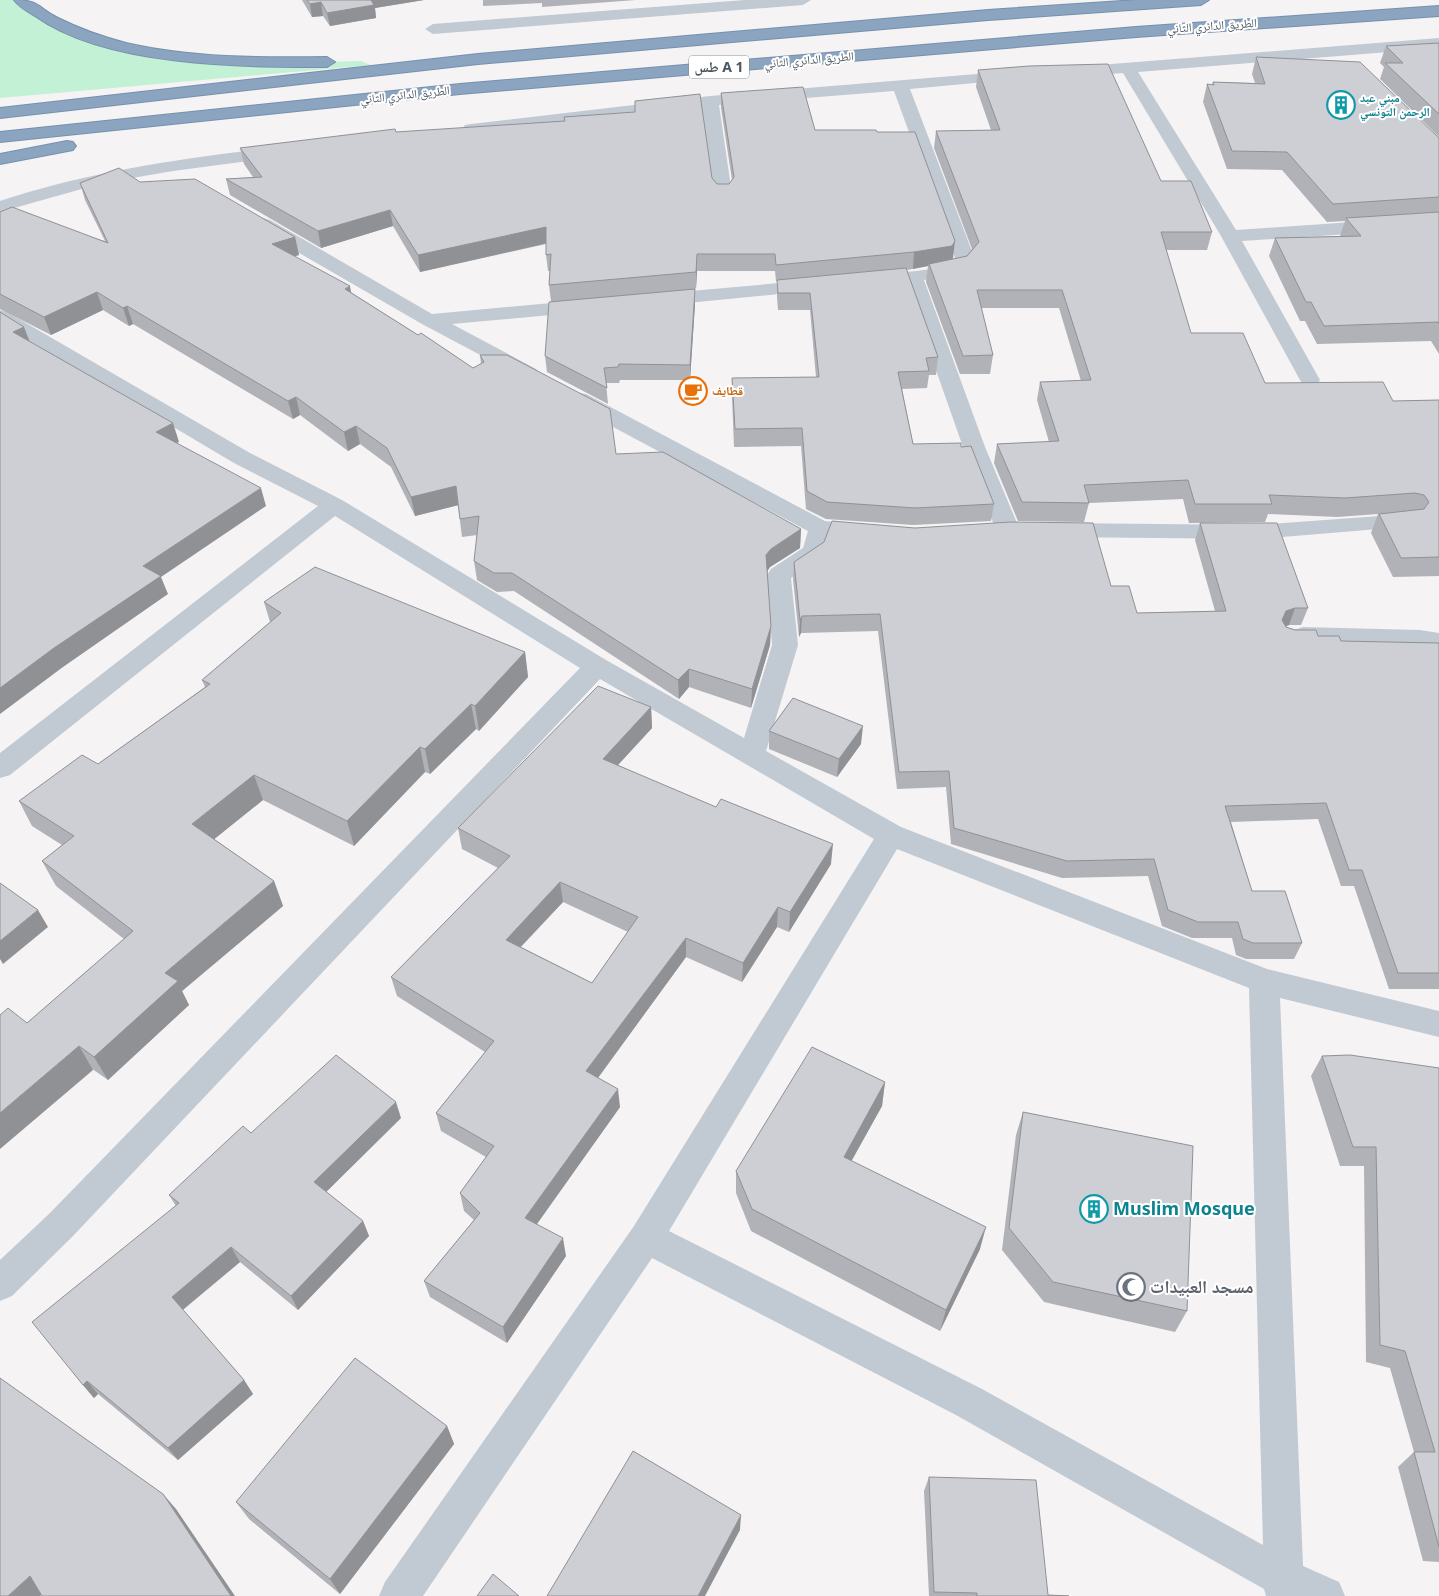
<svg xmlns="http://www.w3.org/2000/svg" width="1439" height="1596" font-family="'Noto Sans','Noto Naskh Arabic',sans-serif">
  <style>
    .green { fill: #c3f1d5 }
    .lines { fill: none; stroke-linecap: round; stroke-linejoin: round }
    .highway-casing { stroke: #7690ad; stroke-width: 2 }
    .street { fill: #c1cad2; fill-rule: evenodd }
    .highway { fill: #8ba5c1; fill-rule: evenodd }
    .wall { fill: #b0b2b7; fill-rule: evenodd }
    .shaded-wall { fill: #909195 }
    .building { fill: #cdcfd5; stroke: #909195; fill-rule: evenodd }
    .labels { text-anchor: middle; stroke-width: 4; stroke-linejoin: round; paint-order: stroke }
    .far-street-label { font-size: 12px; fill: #4a5661; stroke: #fff }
    .far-culture-label { font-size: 12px; font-weight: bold; fill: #0d838f; stroke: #fff; text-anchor: start }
    .far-food-label { font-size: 12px; font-weight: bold; fill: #c56008; stroke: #fff; text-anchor: start }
    .shield { fill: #fff; stroke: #808990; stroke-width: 1 }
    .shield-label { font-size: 14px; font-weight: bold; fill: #4a5661 }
    .near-culture-label { font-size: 18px; font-weight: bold; fill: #0d838f; stroke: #fff; text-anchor: start }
    .near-worship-label { font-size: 18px; font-weight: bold; fill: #5b616d; stroke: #fff; text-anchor: start }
  </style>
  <rect width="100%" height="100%" fill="#f5f3f3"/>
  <polygon class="green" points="0,0 24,0 37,13 136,49 277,63 361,61 371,65 0,98"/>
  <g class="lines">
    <defs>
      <g id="highway">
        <path d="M 14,0 C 40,0 38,8 58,18 C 80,29 103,37 126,43 C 191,58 260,58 327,57 L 335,62 L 327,67 C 242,67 106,67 35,16 C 28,12 19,7 14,0 Z"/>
        <polygon points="1137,0 1209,0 1201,5 988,20 478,64 0,118 0,108 478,54 988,10"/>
        <polygon points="1439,6 1439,16 1136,37 460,94 0,142 0,132 460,84 1136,27"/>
        <polygon points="67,141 73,142 76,146 73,150 0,164 0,154"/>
      </g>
    </defs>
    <use href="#highway" class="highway-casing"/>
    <g class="street">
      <polygon points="745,0 811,0 803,5 433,34 425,29 433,24"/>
      <polygon points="1439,38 1439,48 1138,72 1236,230 1439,216 1439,228 1242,241 1320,380 1317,384 1310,386 1303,384 1300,380 1221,236 1123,73 1074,77 1066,72 1074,67"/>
      <path d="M 1013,71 L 1019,73 L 1021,76 L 1019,79 L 910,89 L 975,259 L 964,272 L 924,280 L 985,447 L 1020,530 L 1016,535 L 1008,537 L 1000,535 L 996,530 L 963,447 L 905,282 L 874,286 L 867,284 L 864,280 L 867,276 L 874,274 C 894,272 942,273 955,258 L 894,91 L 719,105 L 732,194 L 729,198 L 717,198 L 714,194 L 702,107 L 471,134 L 465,133 L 462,129 L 465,125 L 471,124 L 710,96 Z"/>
      <path d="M 280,147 L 286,148 L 289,152 L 286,156 L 173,171 L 103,183 L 0,212 L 0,201 C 91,171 185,158 280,147 Z"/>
      <polygon points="263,218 270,220 432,314 584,300 591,302 594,306 591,310 584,312 452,324 536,369 539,373 536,377 529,379 522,377 422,324 256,228 254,224 256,220"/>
      <polygon points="813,280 820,282 823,286 820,290 657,306 650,304 647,300 650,296 657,294"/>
      <path d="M 0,310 L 7,312 L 250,453 L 342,500 L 606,660 L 744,738 L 772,645 L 767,575 L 771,569 L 803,548 L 808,531 L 570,404 L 567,399 L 570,394 L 578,393 L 586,394 L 825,521 L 875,527 L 879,532 L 875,537 L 867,539 L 830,536 L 822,557 L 791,578 L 798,645 L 766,751 L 901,827 L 1267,969 L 1439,1011 L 1439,1037 L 1280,998 L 1303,1566 L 1339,1582 L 1345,1596 L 1266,1596 L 1264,1589 L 956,1415 L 652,1258 L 423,1596 L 379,1596 L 385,1582 L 634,1226 L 874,839 L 600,679 L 73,1236 L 12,1296 L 0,1301 L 0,1260 L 49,1214 L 580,668 L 335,516 L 10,775 L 0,778 L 0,753 L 318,506 L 234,463 L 0,324 ZM 897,849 L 1249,988 L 1263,1545 L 982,1389 L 669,1231 Z"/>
      <polygon points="1407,514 1415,516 1419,521 1415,526 1257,539 1057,537 1049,535 1045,530 1049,525 1057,523 1257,525"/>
      <polygon points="1303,627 1420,630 1439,633 1439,651 1420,648 1303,645 1294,642 1291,636 1294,630"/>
    </g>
    <use href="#highway" class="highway"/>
  </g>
  <g class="wall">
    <polygon points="302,0 424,0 375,8 376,18 330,26 323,16 312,17"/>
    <polygon points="483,0 636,0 542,7 542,3 483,6"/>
    <polygon points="1439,43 1439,137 1380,79 1384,67 1380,63 1386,46"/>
    <polygon points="1256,57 1439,138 1439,354 1431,341 1317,344 1305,321 1300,321 1269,256 1275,238 1340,236 1345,221 1327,222 1282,170 1227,169 1203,102 1207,84 1212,85 1213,82 1255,83 1252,74"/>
    <polygon points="978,70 1161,181 1212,232 1207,250 1166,250 1191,333 1265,383 1393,401 1439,400 1439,576 1393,577 1371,533 1378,514 1337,517 1268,514 1265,522 1189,523 1183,499 1089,503 1084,522 1018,521 994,463 997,444 1049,442 1037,400 1040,382 1081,381 1059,308 981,308 993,355 990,374 960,374 926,282 928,266 907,270 938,357 936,375 929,375 927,388 902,389 913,444 961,447 994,504 991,521 913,525 826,519 806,509 801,446 734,447 732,396 732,378 816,377 810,310 778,310 777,297 777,281 776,281 775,271 697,271 696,288 695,289 695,304 690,380 620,380 619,383 606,383 608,404 547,372 545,356 551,301 549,285 550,271 548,271 546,255 546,244 420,272 393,226 321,248 230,195 226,179 253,177 244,164 240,148 396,132 712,178 717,184 729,184 732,180 721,108 721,93 815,130 877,132 953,258 952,259 967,256 972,249 934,148 936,131 991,130 976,87"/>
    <polygon points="140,182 295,237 299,255 294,256 418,335 473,368 481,364 480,355 616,454 801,529 800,548 770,567 767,572 771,626 770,645 751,708 689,687 679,699 514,591 497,592 477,580 474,561 477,535 462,537 458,505 415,516 391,467 360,444 348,451 300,415 293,419 133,324 129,326 103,310 51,335 0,309 0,212 105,241 85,200 80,183"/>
    <polygon points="1200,523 1308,608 1301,625 1289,625 1286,627 1318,636 1341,641 1439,643 1439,989 1389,989 1354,886 1341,886 1318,819 1231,822 1252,891 1302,943 1294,959 1246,959 1236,955 1232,938 1192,938 1162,926 1148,876 1062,878 951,844 946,787 897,789 878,631 801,633 799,637 793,579 794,562 1111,586 1137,613 1215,611 1195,540"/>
    <polygon points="264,602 525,652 528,677 479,731 476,729 430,774 425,772 354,846 263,800 214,839 274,881 283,906 182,991 189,1005 108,1080 27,1023 124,939 56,886 42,861 62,845 32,826 19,801 98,764 205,687 202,680 270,622"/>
    <path d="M 651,707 L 652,728 L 618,765 L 831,864 L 789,932 L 777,927 L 742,982 L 686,957 L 598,1078 L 620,1107 L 537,1224 L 566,1256 L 507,1343 L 430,1297 L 424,1281 L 474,1220 L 464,1211 L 460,1193 L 486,1157 L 441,1131 L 436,1113 L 485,1052 L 397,996 L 391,977 L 498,868 L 462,849 L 458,828 ZM 563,902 L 628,932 L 592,983 L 521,947 Z"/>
    <polygon points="769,731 861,744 837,777 769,749"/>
    <polygon points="1322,1056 1439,1068 1439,1562 1423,1561 1398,1467 1414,1452 1390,1368 1366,1362 1364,1166 1340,1166 1311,1076"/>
    <polygon points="885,1082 882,1106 851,1161 980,1249 940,1331 751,1231 736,1193 736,1171"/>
    <polygon points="1023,1112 1187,1311 1175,1332 1044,1302 1002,1250 1016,1135"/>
    <polygon points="401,1118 326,1192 363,1221 369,1236 298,1310 240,1262 183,1310 244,1380 253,1394 178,1460 98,1394 94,1398 83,1385 176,1206 169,1195 251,1133"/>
    <polygon points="447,1426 454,1444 340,1594 249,1519 236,1502"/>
    <polygon points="929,1477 1048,1595 1069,1596 929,1596 924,1491"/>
  </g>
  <g class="shaded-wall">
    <polygon points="369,0 424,0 375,8 376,18 330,26 327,13"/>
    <polygon points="321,2 323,16 312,17 310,4"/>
    <polygon points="390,210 393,226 321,248 318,231"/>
    <polygon points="546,227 548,243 420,272 418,255"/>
    <polygon points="295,237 299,255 276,262 272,244"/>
    <polygon points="955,241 953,258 950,262 929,264 928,266 913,269 914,252"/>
    <polygon points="697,254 697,271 696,288 696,272"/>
    <polygon points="350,286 353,304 345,289"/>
    <polygon points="695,289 695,304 690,380 690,365"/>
    <polygon points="97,292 103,310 51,335 44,317"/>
    <polygon points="127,306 133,324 129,326 123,308"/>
    <polygon points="24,327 31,345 13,332"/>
    <polygon points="296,397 300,415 293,419 288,401"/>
    <polygon points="173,423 179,442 163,450 156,432"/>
    <polygon points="356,426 360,444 348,451 344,432"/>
    <polygon points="456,486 459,505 415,516 411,497"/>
    <polygon points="261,488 266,506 161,577 168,594 63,667 0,714 0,688 143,566"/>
    <polygon points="801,529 800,548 770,567 765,574 766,555 771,549"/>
    <polygon points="1295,608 1289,625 1279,628 1282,620 1286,611"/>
    <polygon points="802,616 801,633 799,637 800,620"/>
    <polygon points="771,626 770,645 751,708 752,689"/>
    <polygon points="525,652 528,677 479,731 475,706"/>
    <polygon points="689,669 689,687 679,699 678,680"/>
    <polygon points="471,704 476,729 430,774 425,749"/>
    <polygon points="651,707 652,728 605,779 603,759"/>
    <polygon points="863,726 861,744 837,777 839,759"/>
    <polygon points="420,747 425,772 354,846 347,821"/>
    <polygon points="254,775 263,800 202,849 192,824"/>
    <polygon points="833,844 831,864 789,932 790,912"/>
    <polygon points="274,881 283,906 182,991 189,1005 108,1080 94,1057 165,973"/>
    <polygon points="560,882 563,902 509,959 506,940"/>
    <polygon points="778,907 777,927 742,982 743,963"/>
    <polygon points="38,910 48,927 3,964 0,959 0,941"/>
    <polygon points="686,938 686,957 589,1090 586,1071"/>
    <polygon points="79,1046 93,1070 0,1149 0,1113"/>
    <polygon points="885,1082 882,1106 841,1180 844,1157"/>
    <polygon points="618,1089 620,1107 529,1235 525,1218"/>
    <polygon points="396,1102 401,1118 321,1197 314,1182"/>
    <polygon points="363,1221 369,1236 298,1310 291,1296"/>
    <polygon points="986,1227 980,1249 940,1331 946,1310"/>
    <polygon points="563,1238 566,1256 507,1343 503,1327"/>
    <polygon points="231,1247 240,1262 181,1311 172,1297"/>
    <polygon points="244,1380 253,1394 178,1460 168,1448"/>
    <polygon points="87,1381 98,1394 94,1398 83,1385"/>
    <polygon points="447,1426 454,1444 340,1594 330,1579"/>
    <polygon points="163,1494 176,1509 235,1596 231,1596"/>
    <polygon points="741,1515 740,1530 705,1596 698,1596"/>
    <polygon points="30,1576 47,1590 40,1596 8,1596"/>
  </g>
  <g class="building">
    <polygon points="307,0 371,0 374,5 327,13 321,2 310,4"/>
    <polygon points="1439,43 1439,114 1385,63 1403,63 1386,46"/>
    <polygon points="1256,57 1360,62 1439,138 1439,197 1333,204 1287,152 1232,151 1207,84 1214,85 1213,82 1265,84"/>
    <polygon points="1108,64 1161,181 1191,181 1212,232 1161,232 1191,333 1243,333 1265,383 1383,382 1393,401 1439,400 1439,557 1401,558 1379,514 1424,509 1429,502 1424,495 1415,493 1345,498 1269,495 1272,504 1195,504 1188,480 1084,485 1089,503 1022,502 997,444 1059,441 1040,382 1091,380 1062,290 977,290 993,355 963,356 929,264 967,256 979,242 936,131 1000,130 978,70 1029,66"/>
    <polygon points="803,87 815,130 876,130 877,132 915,132 955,241 952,246 914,252 776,265 775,254 697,254 696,272 549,285 551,254 546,255 546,227 418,255 390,210 318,231 226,179 262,177 240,148 395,129 396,132 565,121 564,117 635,112 635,101 700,94 712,178 717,184 729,184 734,177 721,93"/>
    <polygon points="119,168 140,182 195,179 295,237 272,244 350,286 345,289 418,335 421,333 473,368 484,362 480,355 507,355 610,409 616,454 663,452 801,529 771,549 766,555 771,626 752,689 689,669 678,680 512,573 494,573 474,561 479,516 460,519 456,486 411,497 387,448 356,426 344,432 296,397 288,401 127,306 123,308 97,292 44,317 0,294 0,212 12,207 108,243 80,183"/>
    <polygon points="1439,212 1439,324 1438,322 1324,326 1311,302 1306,302 1275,238 1361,236 1346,218"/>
    <polygon points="906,268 938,357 926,358 929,371 898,372 913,444 961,443 961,447 971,446 994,504 915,508 827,502 807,491 802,428 735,429 732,378 819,377 810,293 778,293 777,280"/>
    <polygon points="695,289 690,365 619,364 618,367 604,368 607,388 545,356 549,302"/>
    <polygon points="0,312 24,327 13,332 173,423 156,432 261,488 143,566 161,576 54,648 0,688"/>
    <polygon points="832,521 915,528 1011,522 1093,523 1111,586 1129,586 1137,613 1226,611 1200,523 1277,523 1308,608 1295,608 1286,611 1282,620 1286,627 1295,630 1316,630 1318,636 1339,636 1341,641 1439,643 1439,973 1398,973 1362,870 1349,870 1326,803 1225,806 1252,891 1285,891 1302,943 1253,943 1243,939 1238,922 1198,922 1168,910 1154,859 1067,861 954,828 949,771 899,772 880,614 802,616 800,620 794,562 824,542"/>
    <polygon points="315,567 525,652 475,706 471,704 425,749 420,747 347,821 254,775 192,824 274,881 165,973 178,981 94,1057 79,1046 0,1113 0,1015 8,1008 27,1023 133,931 42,861 74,836 19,801 82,755 98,764 210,684 202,680 281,613 264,602"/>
    <path d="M 598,686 L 651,707 L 603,759 L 716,807 L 721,799 L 833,844 L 790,912 L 778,907 L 743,963 L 686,938 L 586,1071 L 618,1089 L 525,1218 L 563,1238 L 503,1327 L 424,1281 L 480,1213 L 460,1193 L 494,1146 L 436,1113 L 494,1041 L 391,977 L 510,856 L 458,828 ZM 560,882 L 638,917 L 592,983 L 506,940 Z"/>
    <polygon points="793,698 863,726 839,759 769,731"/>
    <polygon points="0,883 38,910 0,941"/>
    <polygon points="812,1047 885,1082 844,1157 986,1227 946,1310 752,1209 736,1171"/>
    <polygon points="336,1055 396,1102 314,1182 363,1221 291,1296 231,1247 172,1297 244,1380 168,1448 87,1381 83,1385 32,1322 179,1203 169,1195 243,1126 251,1133"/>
    <polygon points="1350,1055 1439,1068 1439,1547 1414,1452 1435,1452 1405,1351 1380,1345 1376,1147 1353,1147 1322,1056"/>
    <polygon points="1023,1112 1193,1146 1187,1311 1053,1282 1009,1228"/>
    <polygon points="355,1358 447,1426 330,1579 236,1502"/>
    <polygon points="0,1378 163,1494 231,1596 42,1596 30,1576 8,1596 0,1596"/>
    <polygon points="633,1451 741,1515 698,1596 547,1596"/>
    <polygon points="929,1477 1036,1480 1048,1595 1069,1596 977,1596 977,1593 934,1592"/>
    <polygon points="493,1574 519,1596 477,1596"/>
  </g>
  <defs>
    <symbol id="building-ring" viewBox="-11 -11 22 22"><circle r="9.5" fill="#fff" stroke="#0f9aa8" stroke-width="1.5"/><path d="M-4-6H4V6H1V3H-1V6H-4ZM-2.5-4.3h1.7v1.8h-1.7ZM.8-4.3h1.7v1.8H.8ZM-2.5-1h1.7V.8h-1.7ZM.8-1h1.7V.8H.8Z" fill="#0f9aa8"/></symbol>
    <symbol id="cafe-ring" viewBox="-11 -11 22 22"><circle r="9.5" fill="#fff" stroke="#e8710a" stroke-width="1.5"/><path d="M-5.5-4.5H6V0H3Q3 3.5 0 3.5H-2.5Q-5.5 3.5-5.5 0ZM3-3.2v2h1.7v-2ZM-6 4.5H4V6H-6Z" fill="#e8710a"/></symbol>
    <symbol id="mosque-ring" viewBox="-11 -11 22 22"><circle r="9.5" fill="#fff" stroke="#6b7280" stroke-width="1.5"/><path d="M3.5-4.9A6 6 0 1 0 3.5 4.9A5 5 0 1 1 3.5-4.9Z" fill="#6b7280"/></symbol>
  </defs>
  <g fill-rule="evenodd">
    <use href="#building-ring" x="1325" y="89" width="32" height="32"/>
    <use href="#cafe-ring" x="677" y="375" width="32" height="32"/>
    <use href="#building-ring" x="1078" y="1193" width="32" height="32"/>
    <use href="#mosque-ring" x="1115" y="1271" width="32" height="32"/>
  </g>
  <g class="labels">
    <g class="far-street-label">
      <text transform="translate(1212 26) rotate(-4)" y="4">الطريق الدائري الثاني</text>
      <text transform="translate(809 60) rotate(-5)" y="4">الطريق الدائري الثاني</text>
      <text transform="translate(405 95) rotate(-6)" y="4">الطريق الدائري الثاني</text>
    </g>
    <g class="far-culture-label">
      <text x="1360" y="102">مبني عبد<tspan x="1360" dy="14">الرحمن التونسي</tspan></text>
    </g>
    <g class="far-food-label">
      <text x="712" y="395">قطايف</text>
    </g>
    <rect class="shield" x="689" y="55.5" width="60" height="23" rx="4"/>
    <g class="shield-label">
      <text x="719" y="72">طس A 1</text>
    </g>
    <g class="near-culture-label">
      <text x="1113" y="1215">Muslim Mosque</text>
    </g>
    <g class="near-worship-label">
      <text x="1150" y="1293">مسجد العبيدات</text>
    </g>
  </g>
</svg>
